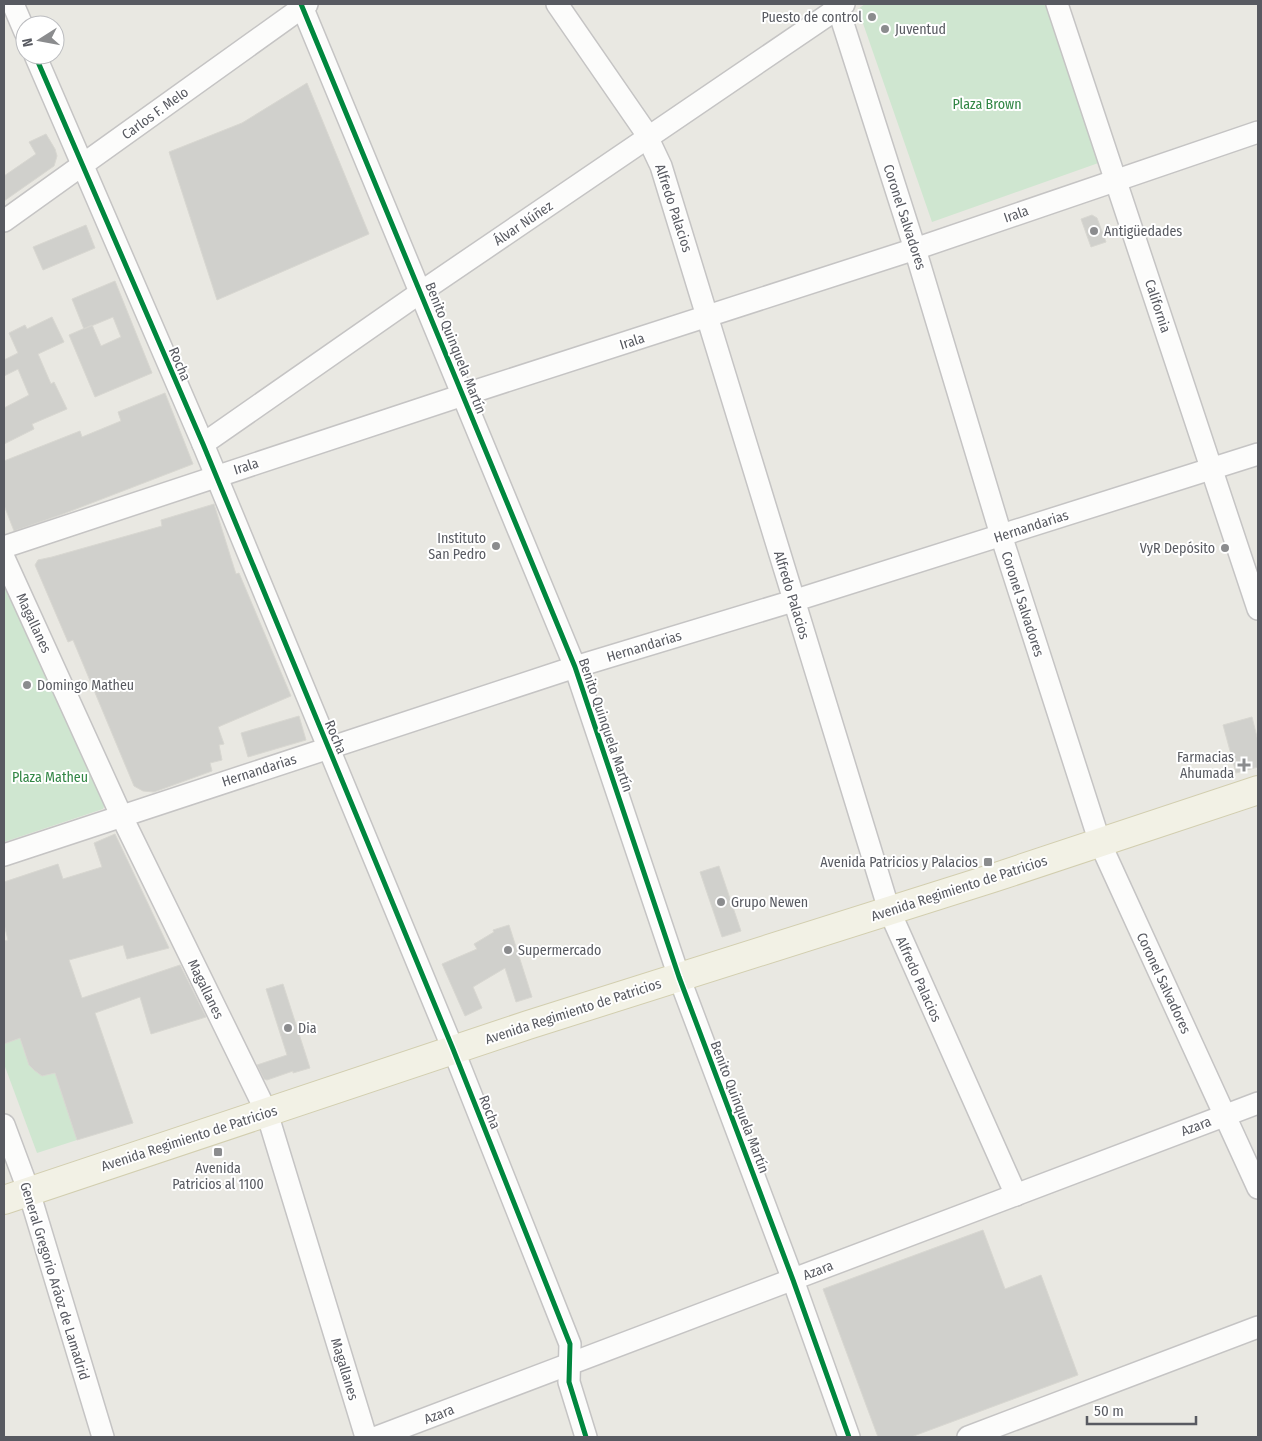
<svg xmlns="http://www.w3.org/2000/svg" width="1262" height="1441" font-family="'Fira Sans Condensed',sans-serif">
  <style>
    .green { fill: #cfe6d0 }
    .building { fill: #d0d0cc; stroke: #d8d7d1 }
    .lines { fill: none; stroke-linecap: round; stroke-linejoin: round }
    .minor-casing { stroke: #c5c4c4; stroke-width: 24 }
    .major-casing { stroke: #d2ceaf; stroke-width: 30 }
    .minor { stroke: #fcfcfb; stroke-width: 21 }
    .major { stroke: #f2f1e5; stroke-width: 28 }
    .cycleway-casing { stroke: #fff; stroke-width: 8 }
    .cycleway { stroke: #00873e; stroke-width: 5 }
    .poi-dot { fill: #8b8c8e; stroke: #fff; stroke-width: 2 }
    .labels { text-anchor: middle; stroke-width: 4; stroke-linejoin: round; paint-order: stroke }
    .poi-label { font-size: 14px; fill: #585a61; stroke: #fff; text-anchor: start }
    .park-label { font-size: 14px; fill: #318644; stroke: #fff }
    .street-label { font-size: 14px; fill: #585a61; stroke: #fff }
  </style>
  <rect width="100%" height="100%" fill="#e9e8e2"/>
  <g class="green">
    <polygon points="865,4 1048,4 1104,161 932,222 858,9"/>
    <polygon points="4,567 109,797 103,809 4,842"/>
    <path d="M 20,1038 C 26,1056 26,1064 42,1076 L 55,1073 L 77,1140 L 37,1153 L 4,1064 L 4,1044 Z"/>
  </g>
  <g class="building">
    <polygon points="307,83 369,234 217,300 169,152 242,123"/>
    <polygon points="46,134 55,149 57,156 54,166 4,201 4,176 36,154 29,142"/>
    <polygon points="1092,215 1097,218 1106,242 1091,247 1081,219"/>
    <polygon points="86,225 95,248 43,270 33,247"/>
    <polygon points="115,281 152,373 95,397 69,335 92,325 101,346 121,337 113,317 84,329 72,299"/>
    <polygon points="52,317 64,342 38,354 51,384 54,382 67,409 32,424 34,429 4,444 4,408 29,395 18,369 4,376 4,360 18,353 9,333 25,325 27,329"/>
    <polygon points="165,393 193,464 63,514 14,531 4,505 4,461 80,431 82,437 121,421 118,412"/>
    <polygon points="214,504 236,574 239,573 291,696 218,727 224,744 219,745 222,760 210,763 212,771 154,792 143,791 134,786 73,640 68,642 35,565 38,560 52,557 162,526 161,520"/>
    <polygon points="299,716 306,740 248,757 241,733"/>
    <polygon points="1252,717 1258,741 1258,767 1236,773 1223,725"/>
    <polygon points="115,834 169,948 127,959 123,945 69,960 82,998 180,965 206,1017 151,1034 140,997 95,1013 133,1123 77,1140 55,1073 42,1076 34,1070 29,1065 20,1038 4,1044 4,941 8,940 4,924 4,882 58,864 63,879 102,867 94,843"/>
    <polygon points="719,866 741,931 722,937 700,872"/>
    <polygon points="509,925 532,997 516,1002 505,968 473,987 482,1008 465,1016 442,964 477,949 474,944 494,932 493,930"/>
    <polygon points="283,984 310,1068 293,1073 293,1071 267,1080 264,1079 257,1065 287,1055 266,989"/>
    <polygon points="983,1230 1005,1289 1041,1275 1078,1375 911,1437 878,1437 823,1289"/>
  </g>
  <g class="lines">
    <defs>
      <g id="minor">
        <polyline points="13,4 25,32"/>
        <polyline points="301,4 575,667 679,977 793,1280 849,1437"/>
        <polyline points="557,4 644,130 661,166 889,910 1016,1195"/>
        <polyline points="834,4 838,8 915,249 1001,535 1100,843 1258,1188"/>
        <polyline points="1057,4 1258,609"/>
        <polyline points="35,55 203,444 453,1049 570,1344 569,1382 586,1437"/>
        <polyline points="4,221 307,4"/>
        <polyline points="203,444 421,292 844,4"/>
        <polyline points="4,547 463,395 915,249 1258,132"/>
        <polyline points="4,558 121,815 267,1113 366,1437"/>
        <polyline points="4,855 575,667 793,601 1258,454"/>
        <polyline points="4,1125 29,1192 103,1437"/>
        <polyline points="377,1437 1258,1103"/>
        <polyline points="968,1437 1258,1327"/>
      </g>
      <polyline id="major" points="4,1200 528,1025 993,878 1258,790"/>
    </defs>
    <use href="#minor" class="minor-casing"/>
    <use href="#major" class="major-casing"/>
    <use href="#minor" class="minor"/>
    <use href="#major" class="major"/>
    <defs>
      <g id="cycleway">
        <polyline points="301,4 575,667 679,977 793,1280 849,1437"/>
        <polyline points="35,55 203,444 453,1049 570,1344 569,1382 586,1437"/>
      </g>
    </defs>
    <use href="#cycleway" class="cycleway-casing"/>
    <use href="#cycleway" class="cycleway"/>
  </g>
  <g class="poi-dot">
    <circle cx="872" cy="17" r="5"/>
    <circle cx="885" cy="29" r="5"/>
    <circle cx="1094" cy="231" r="5"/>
    <circle cx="496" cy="546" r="5"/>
    <circle cx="1225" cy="548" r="5"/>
    <circle cx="27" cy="685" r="5"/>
    <path d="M1241.5 757.5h5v5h5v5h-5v5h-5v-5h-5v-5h5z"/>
    <rect x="983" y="857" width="10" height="10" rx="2.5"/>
    <circle cx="721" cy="902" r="5"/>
    <circle cx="508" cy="950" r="5"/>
    <circle cx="288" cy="1028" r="5"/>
    <rect x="213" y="1147" width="10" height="10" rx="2.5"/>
  </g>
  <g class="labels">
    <g class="poi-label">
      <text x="862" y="22" text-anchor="end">Puesto de control</text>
      <text x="895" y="34">Juventud</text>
      <text x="1104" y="236">Antigüedades</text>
      <text x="486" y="543" text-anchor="end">Instituto<tspan x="486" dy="16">San Pedro</tspan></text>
      <text x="1215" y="553" text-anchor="end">VyR Depósito</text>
      <text x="37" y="690">Domingo Matheu</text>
      <text x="1234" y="762" text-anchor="end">Farmacias<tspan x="1234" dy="16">Ahumada</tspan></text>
      <text x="978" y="867" text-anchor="end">Avenida Patricios y Palacios</text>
      <text x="731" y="907">Grupo Newen</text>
      <text x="518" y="955">Supermercado</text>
      <text x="298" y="1033">Dia</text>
      <text x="218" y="1173" text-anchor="middle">Avenida<tspan x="218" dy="16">Patricios al 1100</tspan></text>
    </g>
    <g class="park-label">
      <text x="987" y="109">Plaza Brown</text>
      <text x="50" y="782">Plaza Matheu</text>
    </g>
    <g class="street-label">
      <text transform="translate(155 113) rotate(-36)" y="5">Carlos F. Melo</text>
      <text transform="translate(674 208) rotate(72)" y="5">Alfredo Palacios</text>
      <text transform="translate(1016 214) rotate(-19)" y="5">Irala</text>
      <text transform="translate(905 217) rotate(72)" y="5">Coronel Salvadores</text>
      <text transform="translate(523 223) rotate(-34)" y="5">Álvar Núñez</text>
      <text transform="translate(1158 306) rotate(72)" y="5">California</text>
      <text transform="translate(632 341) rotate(-18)" y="5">Irala</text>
      <text transform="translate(456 348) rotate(68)" y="5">Benito Quinquela Martín</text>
      <text transform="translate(180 364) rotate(67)" y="5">Rocha</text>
      <text transform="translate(246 466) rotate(-18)" y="5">Irala</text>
      <text transform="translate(1031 526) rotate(-18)" y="5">Hernandarias</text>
      <text transform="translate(792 595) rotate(73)" y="5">Alfredo Palacios</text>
      <text transform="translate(1023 604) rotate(72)" y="5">Coronel Salvadores</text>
      <text transform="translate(34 623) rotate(65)" y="5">Magallanes</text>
      <text transform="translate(644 646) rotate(-17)" y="5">Hernandarias</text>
      <text transform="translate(606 725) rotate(71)" y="5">Benito Quinquela Martín</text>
      <text transform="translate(336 737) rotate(67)" y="5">Rocha</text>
      <text transform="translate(259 770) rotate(-18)" y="5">Hernandarias</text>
      <text transform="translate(959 888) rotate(-18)" y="5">Avenida Regimiento de Patricios</text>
      <text transform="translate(919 979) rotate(66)" y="5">Alfredo Palacios</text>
      <text transform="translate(1164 983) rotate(65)" y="5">Coronel Salvadores</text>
      <text transform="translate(206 989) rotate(64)" y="5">Magallanes</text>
      <text transform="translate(573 1011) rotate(-18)" y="5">Avenida Regimiento de Patricios</text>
      <text transform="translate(740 1107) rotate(69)" y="5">Benito Quinquela Martín</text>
      <text transform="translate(490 1112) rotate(68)" y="5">Rocha</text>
      <text transform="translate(1196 1126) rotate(-21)" y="5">Azara</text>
      <text transform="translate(189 1138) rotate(-18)" y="5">Avenida Regimiento de Patricios</text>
      <text transform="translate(818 1270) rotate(-21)" y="5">Azara</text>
      <text transform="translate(55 1281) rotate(73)" y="5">General Gregorio Aráoz de Lamadrid</text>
      <text transform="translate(345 1369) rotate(73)" y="5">Magallanes</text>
      <text transform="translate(439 1414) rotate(-21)" y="5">Azara</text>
    </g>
  </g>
  <rect width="1262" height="1441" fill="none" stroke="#585a61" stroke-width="10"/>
  <g transform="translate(40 40) rotate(259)"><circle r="24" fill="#ffffff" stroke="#bcbdc0"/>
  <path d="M0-4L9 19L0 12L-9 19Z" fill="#8b8c8e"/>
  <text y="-8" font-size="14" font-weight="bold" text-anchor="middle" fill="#585a61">N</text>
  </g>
  <path d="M1087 1416v8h109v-8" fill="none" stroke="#585a61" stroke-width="2.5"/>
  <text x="1094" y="1416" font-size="15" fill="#585a61" stroke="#ffffff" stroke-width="4" paint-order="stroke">50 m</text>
</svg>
